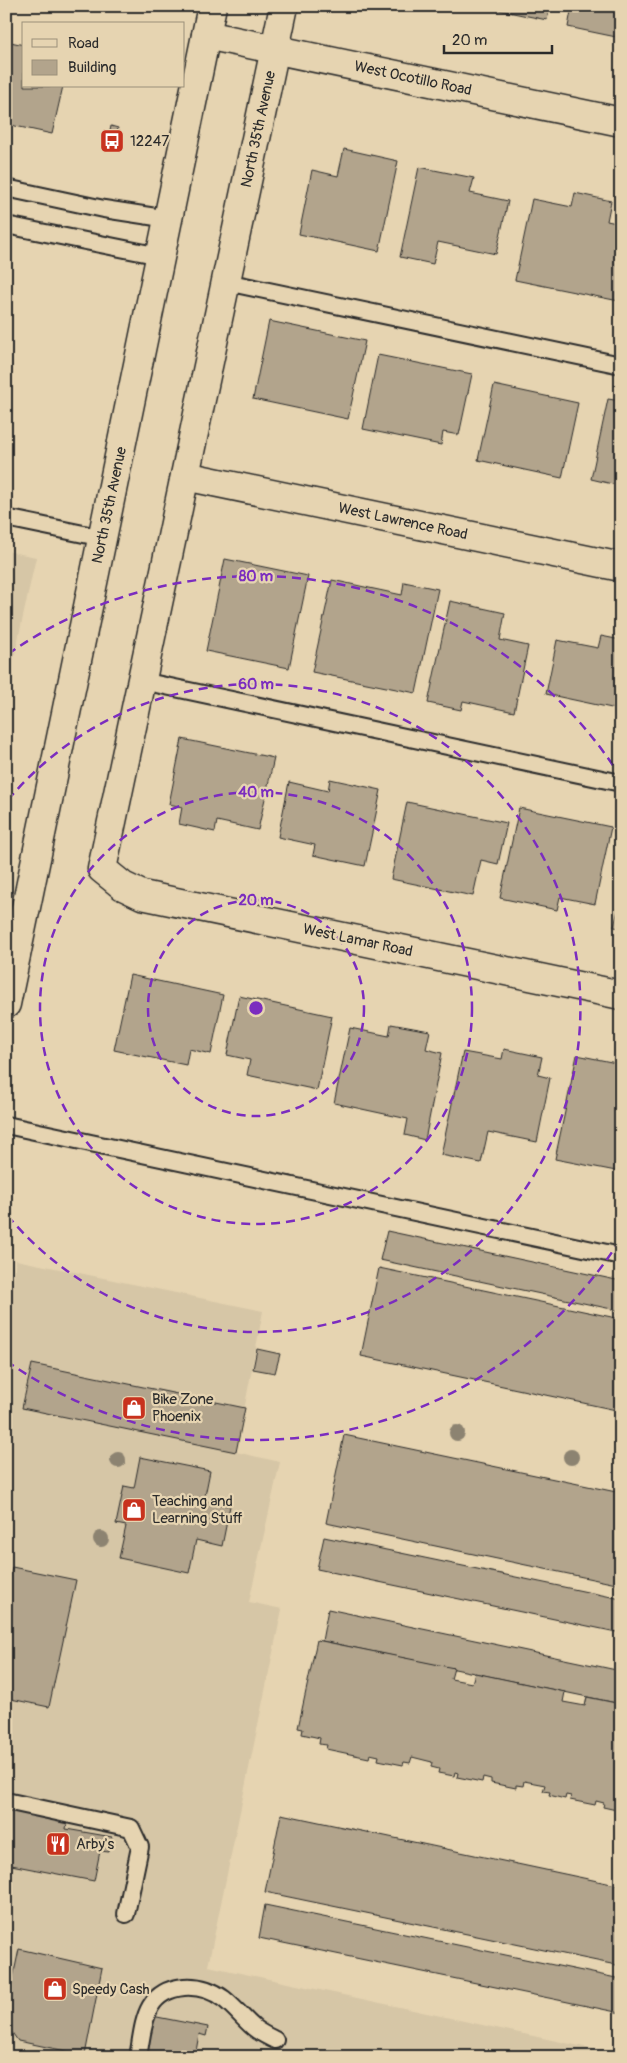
<svg xmlns="http://www.w3.org/2000/svg" width="627" height="2063" font-family="Pangolin,sans-serif">
  <style>
    .built { fill: #d6c6a6 }
    .building { fill: #b2a48c; stroke: #2b2b2b }
    .lines { fill: none; stroke-linecap: round; stroke-linejoin: round }
    .lane-casing { stroke: #2b2b2b; stroke-width: 20 }
    .street-casing { stroke: #2b2b2b; stroke-width: 31 }
    .secondary-casing { stroke: #2b2b2b; stroke-width: 31 }
    .lane { stroke: #e6d4b1; stroke-width: 16 }
    .street { stroke: #e6d4b1; stroke-width: 28 }
    .secondary { stroke: #e6d4b1; stroke-width: 28 }
    .tree { fill: #8c8371 }
    .ring { fill: none; stroke: #7b2cbf; stroke-width: 2.5; stroke-dasharray: 9 6 }
    .labels { text-anchor: middle; stroke-width: 4.5; stroke-linejoin: round; paint-order: stroke }
    .street-label { font-size: 15px; fill: #2b2b2b; stroke: #e6d4b1 }
    .poi-label { font-size: 15px; fill: #2b2b2b; stroke: #e6d4b1; text-anchor: start }
    .centre { fill: #7b2cbf; stroke: #e6d4b1; stroke-width: 2.5 }
    .ring-label { font-size: 15px; text-anchor: middle; font-weight: bold; fill: #7b2cbf; stroke: #e6d4b1; stroke-width: 4.5; stroke-linejoin: round; paint-order: stroke }
  </style>
  <rect width="100%" height="100%" fill="#e6d4b1"/>
  <filter id="ink" filterUnits="userSpaceOnUse"><feTurbulence type="fractalNoise" baseFrequency=".02" numOctaves="2"/><feDisplacementMap in="SourceGraphic" scale="10" xChannelSelector="R" yChannelSelector="G"/><feConvolveMatrix kernelMatrix="1 2 1 2 8 2 1 2 1" color-interpolation-filters="sRGB"/></filter>
  <g filter="url(#ink)">
    <g class="built">
      <polygon points="6,551 36,557 6,695"/>
      <polygon points="16,1260 263,1311 236,1452 280,1462 249,1602 282,1609 208,1966 621,2055 621,2057 6,2057 6,1336"/>
    </g>
    <g class="building">
      <polygon points="490,6 550,6 547,20 489,8"/>
      <polygon points="572,6 621,6 621,38 568,27"/>
      <polygon points="6,41 24,45 24,86 63,86 52,134 6,124"/>
      <polygon points="111,126 118,128 114,148 107,146"/>
      <polygon points="344,149 398,161 379,251 299,234 312,170 338,176"/>
      <polygon points="419,167 474,178 470,193 508,201 496,254 438,242 433,264 400,257"/>
      <polygon points="575,193 611,201 607,221 621,224 621,247 617,265 621,265 621,291 619,301 515,280 532,199 572,207"/>
      <polygon points="269,321 365,341 348,419 253,399"/>
      <polygon points="378,355 472,374 459,435 443,432 441,445 363,429"/>
      <polygon points="494,385 578,403 562,478 478,460"/>
      <polygon points="608,399 621,401 621,486 591,479"/>
      <polygon points="225,559 308,576 289,668 206,651"/>
      <polygon points="332,580 402,595 404,582 438,589 416,693 312,672"/>
      <polygon points="450,601 505,613 500,640 528,646 514,712 463,701 461,710 428,703"/>
      <polygon points="601,636 621,640 621,710 546,694 557,640 598,648"/>
      <polygon points="182,739 274,758 258,830 217,821 215,832 179,824 182,807 169,804"/>
      <polygon points="330,779 381,790 365,866 313,855 315,845 278,837 289,782 328,791"/>
      <polygon points="407,802 507,823 498,864 481,860 473,896 391,879"/>
      <polygon points="519,808 611,827 595,904 560,897 557,910 500,898"/>
      <polygon points="621,896 621,928 614,927"/>
      <polygon points="130,975 223,995 211,1054 189,1049 186,1065 114,1050"/>
      <polygon points="239,996 332,1016 317,1090 247,1075 250,1060 227,1055"/>
      <polygon points="391,1024 430,1031 426,1049 442,1053 425,1140 405,1135 408,1119 334,1103 350,1028 389,1036"/>
      <polygon points="504,1049 542,1057 538,1075 550,1078 537,1142 488,1132 481,1163 441,1155 463,1052 502,1059"/>
      <polygon points="577,1055 621,1064 621,1172 555,1159"/>
      <polygon points="387,1231 621,1281 621,1311 380,1260"/>
      <polygon points="379,1268 621,1319 621,1411 361,1356"/>
      <polygon points="257,1349 280,1354 275,1373 253,1369"/>
      <polygon points="32,1364 245,1408 236,1452 22,1408"/>
      <polygon points="344,1435 621,1493 621,1585 326,1523"/>
      <polygon points="140,1457 210,1471 204,1501 230,1506 222,1546 196,1540 189,1573 119,1558 126,1526 116,1524 124,1486 134,1488"/>
      <polygon points="324,1537 621,1599 621,1633 317,1569"/>
      <polygon points="12,1567 76,1580 49,1707 6,1698 6,1596"/>
      <polygon points="328,1609 621,1671 621,1704 322,1641"/>
      <polygon points="317,1640 454,1668 451,1679 472,1683 475,1673 565,1692 563,1702 585,1706 587,1697 621,1704 621,1811 603,1807 604,1803 596,1801 595,1805 570,1800 571,1796 566,1795 565,1799 549,1795 550,1792 543,1791 545,1785 524,1781 523,1786 516,1785 516,1788 491,1783 491,1779 483,1777 482,1782 457,1777 458,1773 455,1772 454,1776 438,1773 439,1769 431,1767 432,1762 412,1757 410,1763 404,1762 403,1765 378,1760 379,1756 370,1754 369,1758 326,1749 327,1745 319,1744 320,1738 302,1734 303,1729 298,1728"/>
      <polygon points="6,1810 67,1822 66,1829 112,1837 109,1852 100,1851 94,1881 6,1864"/>
      <polygon points="281,1814 621,1886 621,1966 265,1892"/>
      <polygon points="265,1905 621,1979 621,2013 259,1938"/>
      <polygon points="19,1949 102,1968 85,2055 18,2041 6,2024 6,2011"/>
      <polygon points="152,2016 208,2027 206,2036 199,2034 195,2057 144,2057"/>
    </g>
    <g class="lines">
      <defs>
        <g id="lane">
          <polyline points="6,188 104,209 169,219"/>
          <polyline points="6,225 160,256"/>
          <polyline points="226,282 621,365"/>
          <polyline points="6,518 103,538"/>
          <polyline points="142,681 621,783"/>
          <polyline points="6,1125 621,1256"/>
          <polyline points="6,1801 131,1828 140,1847 126,1914"/>
          <path d="M 138,2057 C 144,2025 143,1991 184,1987 C 198,1986 212,1990 224,1999 C 234,2007 242,2017 252,2026 C 258,2032 267,2036 275,2040"/>
        </g>
        <g id="street">
          <polyline points="284,6 102,869 123,886 142,895 621,995"/>
          <polyline points="206,35 621,122"/>
          <polyline points="185,476 621,567"/>
        </g>
        <polyline id="secondary" points="6,1004 212,6"/>
      </defs>
      <use href="#lane" class="lane-casing"/>
      <use href="#street" class="street-casing"/>
      <use href="#secondary" class="secondary-casing"/>
      <use href="#lane" class="lane"/>
      <use href="#street" class="street"/>
      <use href="#secondary" class="secondary"/>
    </g>
    <g class="tree">
      <circle cx="457" cy="1433" r="8"/>
      <circle cx="571" cy="1457" r="8"/>
      <circle cx="118" cy="1460" r="8"/>
      <circle cx="101" cy="1539" r="8"/>
    </g>
  </g>
  <g class="ring">
    <circle cx="256" cy="1008" r="108"/>
    <circle cx="256" cy="1008" r="216"/>
    <path d="M8 800A324 324 0 1 1 8 1216"/>
    <path d="M620 1240A432 432 0 0 1 8 1362M8 654A432 432 0 0 1 620 776"/>
  </g>
  <defs>
    <symbol id="bus-square" viewBox="-11 -11 22 22"><rect x="-9" y="-9" width="18" height="18" rx="4" fill="#c8321e" stroke="#e6d4b1"/><path d="M-5-6H5V4H4V6H2V4H-2V6H-4V4H-5ZM-3.5-4V0h7V-4ZM-3.5 1.2v1.5H-2V1.2ZM2 1.2v1.5H3.5V1.2Z" fill="#fff"/></symbol>
    <symbol id="shop-square" viewBox="-11 -11 22 22"><rect x="-9" y="-9" width="18" height="18" rx="4" fill="#c8321e" stroke="#e6d4b1"/><path d="M-5-2.5h2.3a2.7 3.5 0 0 1 5.4 0H5L5.5 6h-11ZM-1.5-2.5h3a1.5 2.3 0 0 0-3 0Z" fill="#fff"/></symbol>
    <symbol id="restaurant-square" viewBox="-11 -11 22 22"><rect x="-9" y="-9" width="18" height="18" rx="4" fill="#c8321e" stroke="#e6d4b1"/><path d="M-5-6h1v4h1v-4h1v4h1v-4h1v5L-1.5 .5V6h-2V.5L-5-1ZM5-6V6H3V1.5H1.5Q1.5-4 5-6Z" fill="#fff"/></symbol>
  </defs>
  <g fill-rule="evenodd">
    <use href="#bus-square" x="98" y="127" width="28" height="28"/>
    <use href="#shop-square" x="120" y="1394" width="28" height="28"/>
    <use href="#shop-square" x="120" y="1496" width="28" height="28"/>
    <use href="#restaurant-square" x="44" y="1830" width="28" height="28"/>
    <use href="#shop-square" x="41" y="1975" width="28" height="28"/>
  </g>
  <g class="labels">
    <g class="street-label">
      <text transform="translate(413 78) rotate(12)" y="5">West Ocotillo Road</text>
      <text transform="translate(258 129) rotate(-78)" y="5">North 35th Avenue</text>
      <text transform="translate(109 505) rotate(-78)" y="5">North 35th Avenue</text>
      <text transform="translate(403 521) rotate(12)" y="5">West Lawrence Road</text>
      <text transform="translate(358 940) rotate(12)" y="5">West Lamar Road</text>
    </g>
    <g class="poi-label">
      <text x="130" y="146">12247</text>
      <text x="152" y="1404">Bike Zone<tspan x="152" dy="17">Phoenix</tspan></text>
      <text x="152" y="1506">Teaching and<tspan x="152" dy="17">Learning Stuff</tspan></text>
      <text x="76" y="1849">Arby's</text>
      <text x="72" y="1994">Speedy Cash</text>
    </g>
  </g>
  <circle cx="256" cy="1008" r="8" class="centre"/>
  <g class="ring-label">
    <text x="256" y="581">80 m</text>
    <text x="256" y="689">60 m</text>
    <text x="256" y="797">40 m</text>
    <text x="256" y="905">20 m</text>
  </g>
  <rect width="627" height="2063" fill="none" stroke="#e6d4b1" stroke-width="25"/>
  <rect x="12" y="12" width="602" height="2038" fill="none" stroke="#2b2b2b" stroke-width="2" filter="url(#ink)"/>
  <rect x="22" y="22" width="162" height="65" fill="#e6d4b1" stroke="#9b907b"/>
  <rect x="32" y="39" width="25" height="8" fill="#e6d4b1" stroke="#9b907b"/>
  <text x="68" y="48" font-size="15" fill="#2b2b2b">Road</text>
  <rect x="32" y="60" width="25" height="15" fill="#b2a48c" stroke="#9b907b"/>
  <text x="68" y="72" font-size="15" fill="#2b2b2b">Building</text>
  <path d="M444 45v8h108v-8" fill="none" stroke="#2b2b2b" stroke-width="2.5"/>
  <text x="452" y="45" font-size="15" fill="#2b2b2b" stroke="#e6d4b1" stroke-width="4" paint-order="stroke">20 m</text>
</svg>
